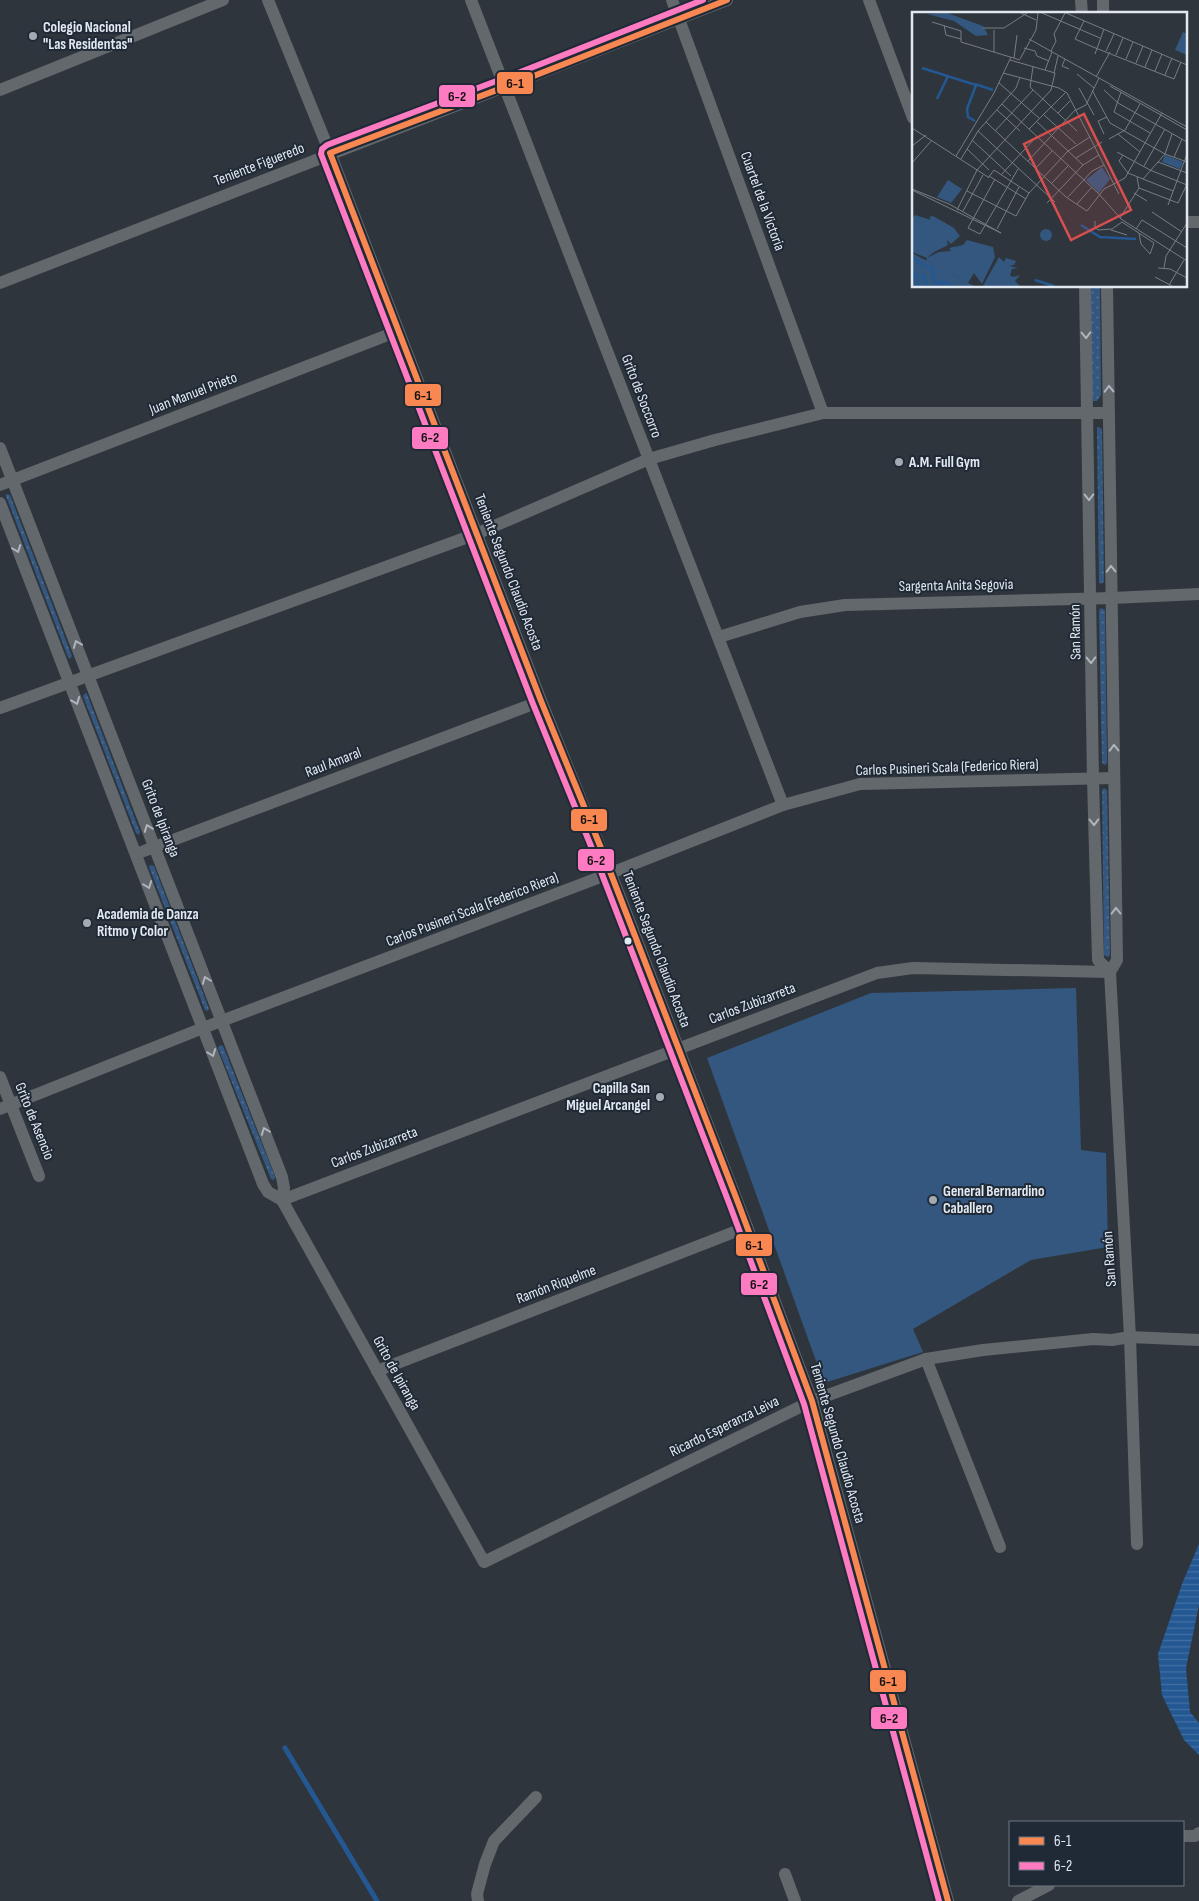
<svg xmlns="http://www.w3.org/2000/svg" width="1199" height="1901" font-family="'Sofia Sans Condensed',sans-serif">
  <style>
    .grass { fill: url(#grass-dots) }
    .park { fill: #34577f }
    .water { fill: url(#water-rules) }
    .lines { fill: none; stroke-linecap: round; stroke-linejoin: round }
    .stream { stroke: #235893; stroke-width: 5 }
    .minor { stroke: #63686d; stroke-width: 12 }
    .bus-1-casing { stroke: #202a37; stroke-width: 10 }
    .bus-2-casing { stroke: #202a37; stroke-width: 10 }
    .bus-1 { stroke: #f88751; stroke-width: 6 }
    .bus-2 { stroke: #fe7ac1; stroke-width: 6 }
    .oneway { stroke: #afb5bc }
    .poi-dot { fill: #a3aab2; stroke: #202a37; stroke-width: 2 }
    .bus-dot { fill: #e2e9f1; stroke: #202a37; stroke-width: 2 }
    .labels { text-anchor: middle; stroke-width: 4; stroke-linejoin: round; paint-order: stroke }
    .poi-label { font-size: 15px; font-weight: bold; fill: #e2e9f1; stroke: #202a37; text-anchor: start }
    .street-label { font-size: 15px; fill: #e2e9f1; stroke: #202a37 }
    .inset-river { fill: none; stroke: #235893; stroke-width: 2.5 }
    .inset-road { fill: none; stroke: #777d84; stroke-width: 1 }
    .view { fill: #d84f50; fill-opacity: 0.15; stroke: #d84f50; stroke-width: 2.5 }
    .inset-edge { fill: none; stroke: #e2e9f1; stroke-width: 2.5 }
    .line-badge { stroke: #202a37; stroke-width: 2 }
    .pale-badge-label { font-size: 14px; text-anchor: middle; font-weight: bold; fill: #111 }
  </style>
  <defs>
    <pattern id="grass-dots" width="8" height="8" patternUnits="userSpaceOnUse" patternTransform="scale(1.25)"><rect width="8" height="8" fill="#34577f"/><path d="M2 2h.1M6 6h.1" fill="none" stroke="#516f92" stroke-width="1.8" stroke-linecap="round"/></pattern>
    <pattern id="water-rules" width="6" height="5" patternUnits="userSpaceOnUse" patternTransform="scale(1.25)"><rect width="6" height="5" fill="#235893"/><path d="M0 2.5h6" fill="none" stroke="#4370a3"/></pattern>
  </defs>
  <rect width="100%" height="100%" fill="#2f353c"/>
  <g class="grass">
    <polygon points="1090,286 1100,286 1101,395 1097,401 1093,401 1091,398"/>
    <polygon points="1098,427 1102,429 1104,582 1100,584 1099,582 1097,429"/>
    <polygon points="6,494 10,495 72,656 70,659 68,657 6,496"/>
    <polygon points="1101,608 1105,610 1107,763 1105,765 1102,763 1099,610"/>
    <polygon points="85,693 87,694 140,832 139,835 136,833 83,696"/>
    <polygon points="1104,788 1107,790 1110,955 1108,957 1104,955 1102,790"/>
    <polygon points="150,865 154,866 209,1009 207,1011 205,1010 149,867"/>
    <polygon points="220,1045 223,1046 275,1177 274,1180 271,1179 218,1048"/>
  </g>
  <polygon class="park" points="1076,988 1081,1150 1106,1153 1108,1247 1031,1260 913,1329 923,1352 824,1383 707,1058 871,993"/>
  <polygon class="water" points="1199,1544 1199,1605 1186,1668 1190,1712 1199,1723 1199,1755 1184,1740 1162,1695 1158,1654 1182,1584"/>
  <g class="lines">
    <polyline class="stream" points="285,1748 377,1901"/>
    <g class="minor">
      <polyline points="268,0 330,153 541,701 620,897 747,1227 812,1401 948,1901"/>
      <polyline points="471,0 783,805"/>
      <polyline points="672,0 823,413"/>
      <polyline points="869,0 913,118"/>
      <polyline points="1081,0 1082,14"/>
      <polyline points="1103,0 1103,14"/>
      <polyline points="0,90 223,0"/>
      <polyline points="1185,222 1199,222"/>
      <polyline points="0,283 727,0"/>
      <polyline points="1085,286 1093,779 1098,960 1110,972"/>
      <polyline points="1107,286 1117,960 1110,972 1130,1337 1137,1544"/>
      <polyline points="0,448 282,1177 284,1188 282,1200"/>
      <polyline points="0,485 398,331"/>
      <polyline points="0,503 263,1184 268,1192 282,1200 484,1562 812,1401 926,1359 983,1350 1093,1339 1112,1340 1130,1337 1199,1340"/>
      <polyline points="719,637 800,612 845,605 1112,598 1199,594"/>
      <polyline points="0,708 476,534 649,459 715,440 823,413 1109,413"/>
      <polyline points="136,854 541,701"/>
      <polyline points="0,1077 39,1176"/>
      <polyline points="0,1109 203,1028 611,873 783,805 860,784 1114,778"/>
      <polyline points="282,1200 877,973 913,968 1110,972"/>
      <polyline points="926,1359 1000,1547"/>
      <polyline points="377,1371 747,1227"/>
      <polyline points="1183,1836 1195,1836 1199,1833"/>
      <polyline points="785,1874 795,1901"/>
      <polyline points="478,1901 477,1894 485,1864 494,1841 536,1797"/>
      <polyline points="1018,1901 1049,1885"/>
    </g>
    <defs>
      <polyline id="bus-1" points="727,0 526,79 330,153 541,701 601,848 737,1200 812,1401 948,1901"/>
      <polyline id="bus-2" points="703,0 523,71 327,145 322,149 321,154 533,704 593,851 729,1203 804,1404 939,1901"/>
    </defs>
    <use href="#bus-1" class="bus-1-casing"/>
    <use href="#bus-2" class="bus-2-casing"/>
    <use href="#bus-1" class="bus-1"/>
    <use href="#bus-2" class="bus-2"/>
  </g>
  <defs><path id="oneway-chevron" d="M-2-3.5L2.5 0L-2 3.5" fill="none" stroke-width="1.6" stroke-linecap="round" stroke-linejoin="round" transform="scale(1.25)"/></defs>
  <g class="oneway">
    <use href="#oneway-chevron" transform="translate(1086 335) rotate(89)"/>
    <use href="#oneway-chevron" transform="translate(1109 389) rotate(-91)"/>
    <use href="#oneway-chevron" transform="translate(1089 497) rotate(89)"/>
    <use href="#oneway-chevron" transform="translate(17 549) rotate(69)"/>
    <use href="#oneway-chevron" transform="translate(1111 569) rotate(-91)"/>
    <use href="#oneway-chevron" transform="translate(77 644) rotate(-112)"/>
    <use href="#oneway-chevron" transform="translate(1091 660) rotate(89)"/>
    <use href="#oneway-chevron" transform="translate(76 701) rotate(68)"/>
    <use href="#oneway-chevron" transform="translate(1114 748) rotate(-91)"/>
    <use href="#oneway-chevron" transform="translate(1094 822) rotate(89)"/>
    <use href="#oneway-chevron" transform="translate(148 828) rotate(-111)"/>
    <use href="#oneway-chevron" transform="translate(148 885) rotate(69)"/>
    <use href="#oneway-chevron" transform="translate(1116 911) rotate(-91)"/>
    <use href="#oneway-chevron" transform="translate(206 980) rotate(-111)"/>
    <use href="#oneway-chevron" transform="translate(212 1053) rotate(69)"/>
    <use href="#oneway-chevron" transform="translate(265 1131) rotate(-111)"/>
  </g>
  <g class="poi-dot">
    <circle cx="33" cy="36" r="5"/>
    <circle cx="899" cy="462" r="5"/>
    <circle cx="87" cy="923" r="5"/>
    <circle cx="660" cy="1097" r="5"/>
    <circle cx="933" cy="1200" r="5"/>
  </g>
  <circle class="bus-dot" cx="628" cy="941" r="4.5"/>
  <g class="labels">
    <g class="poi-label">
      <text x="43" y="32">Colegio Nacional<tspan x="43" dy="17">"Las Residentas"</tspan></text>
      <text x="909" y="467">A.M. Full Gym</text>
      <text x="97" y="919">Academia de Danza<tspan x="97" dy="17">Ritmo y Color</tspan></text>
      <text x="650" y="1093" text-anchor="end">Capilla San<tspan x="650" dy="17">Miguel Arcangel</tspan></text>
      <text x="943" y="1196">General Bernardino<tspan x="943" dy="17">Caballero</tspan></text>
    </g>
    <g class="street-label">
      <text transform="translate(259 164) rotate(-21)" y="5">Teniente Figueredo</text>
      <text transform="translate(763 201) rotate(70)" y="5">Cuartel de la Victoria</text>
      <text transform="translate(193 393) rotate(-21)" y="5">Juan Manuel Prieto</text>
      <text transform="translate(642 396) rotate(69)" y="5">Grito de Soccorro</text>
      <text transform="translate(509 572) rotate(69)" y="5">Teniente Segundo Claudio Acosta</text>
      <text transform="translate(956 585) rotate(-1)" y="5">Sargenta Anita Segovia</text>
      <text transform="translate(1075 632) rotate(-91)" y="5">San Ramón</text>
      <text transform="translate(333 762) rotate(-21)" y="5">Raul Amaral</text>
      <text transform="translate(947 767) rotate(-2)" y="5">Carlos Pusineri Scala (Federico Riera)</text>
      <text transform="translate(161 818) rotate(69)" y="5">Grito de Ipiranga</text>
      <text transform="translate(472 909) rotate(-21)" y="5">Carlos Pusineri Scala (Federico Riera)</text>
      <text transform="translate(657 949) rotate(69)" y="5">Teniente Segundo Claudio Acosta</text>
      <text transform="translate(752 1003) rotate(-21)" y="5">Carlos Zubizarreta</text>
      <text transform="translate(35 1121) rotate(68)" y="5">Grito de Asencio</text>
      <text transform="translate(374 1147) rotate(-21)" y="5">Carlos Zubizarreta</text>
      <text transform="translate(1109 1259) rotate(-94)" y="5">San Ramón</text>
      <text transform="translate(556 1284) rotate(-21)" y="5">Ramón Riquelme</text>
      <text transform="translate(397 1373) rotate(61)" y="5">Grito de Ipiranga</text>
      <text transform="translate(724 1426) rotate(-26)" y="5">Ricardo Esperanza Leiva</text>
      <text transform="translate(838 1443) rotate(74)" y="5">Teniente Segundo Claudio Acosta</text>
    </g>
  </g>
  <g transform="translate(912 12)">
    <rect width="275" height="275" fill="#2f353c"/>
    <path d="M 3,203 L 19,208 L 17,205 L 21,204 L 42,216 L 48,224 L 39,232 L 35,228 L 36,233 L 22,240 L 15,246 L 27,240 L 39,239 L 37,236 L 51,233 L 55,228 L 81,235 L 83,245 L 70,272 L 62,261 L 56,271 L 28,256 L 40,263 L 43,274 L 32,271 L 20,273 L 22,268 L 18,262 L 21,257 L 14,250 L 5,248 L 6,245 L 14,249 L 15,246 L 0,240 L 0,206 ZM 87,245 L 92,250 L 94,246 L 104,249 L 102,253 L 97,254 L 106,256 L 100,257 L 98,263 L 101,265 L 108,263 L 103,269 L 108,274 L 71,274 Z" fill="#34577f"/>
    <path d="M 35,1 L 71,14 L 76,23 L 64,24 L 42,9 L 15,2 Z" fill="#34577f"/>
    <path d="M 271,20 L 275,22 L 275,43 L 263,38 ZM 253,143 L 271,150 L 268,157 L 250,150 ZM 190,155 L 198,167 L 187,181 L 174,168 ZM 36,168 L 50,177 L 39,191 L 25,185 ZM128 223a6 6 0 1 1 12 0a6 6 0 1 1-12 0ZM 0,241 L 62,274 L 0,274 Z" fill="#34577f"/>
    <path class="inset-river" d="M 10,56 L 64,73 L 55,97 L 56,105 L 63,109M 63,72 L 81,78M 25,87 L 36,64M 169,213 L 188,225 L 224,227M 0,246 L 20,257 L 23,271 L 28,272 L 31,269 L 39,274M 0,256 L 6,274M 5,263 L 11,264 L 15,274M 123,268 L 142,274"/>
    <path class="inset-road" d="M 109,1 L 124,8M 130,1 L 188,26M 154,1 L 275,53M 172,9 L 163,27 L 181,35 L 262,67 L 269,50M 20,10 L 49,19 L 49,27M 32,13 L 34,23 L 49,27 L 49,30 L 108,48M 71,16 L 92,16 L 115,1M 82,18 L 82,40M 117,27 L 275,115M 112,36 L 123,39 L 125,44 L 137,49M 139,39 L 144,29 L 142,22 L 153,1M 194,39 L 202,22M 183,42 L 192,17M 204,43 L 211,26M 102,46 L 105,23M 108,47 L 124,18 L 126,1M 153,47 L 150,54 L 157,57M 214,47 L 221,30M 224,51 L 231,34M 121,55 L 118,75 L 165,119M 233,55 L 240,38M 133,58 L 140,40M 243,59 L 250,42M 91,61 L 147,76 L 155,81 L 207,182M 142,61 L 146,44M 165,62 L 182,76M 253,63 L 260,46M 184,65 L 198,40M 87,71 L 127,106M 198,74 L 275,118M 167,76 L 182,103M 180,78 L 198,111 L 253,142 L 275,150M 192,78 L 206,91 L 275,130M 209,80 L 202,100 L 238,121M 90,92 L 187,182 L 209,207 L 275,249M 85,98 L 108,119M 164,98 L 174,93 L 187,66M 0,101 L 0,116 L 76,165M 146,101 L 158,89M 131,102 L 164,132M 124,109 L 171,153M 74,110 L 154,185 L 175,199 L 192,177 L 213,166 L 250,101M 117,117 L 153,81M 66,119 L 143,190M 83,119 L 121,78M 192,122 L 186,109 L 195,105M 206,122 L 228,140M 197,127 L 213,118 L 228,92M 60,128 L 99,164M 0,134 L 14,123M 55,137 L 77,158M 205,140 L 238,158 L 275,173M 211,143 L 207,149 L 216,161 L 261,179M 44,144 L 82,81 L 99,45M 262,145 L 270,127M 164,146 L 190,130M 49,147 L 66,119 L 104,76 L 108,65M 116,149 L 164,97M 246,150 L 275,161M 0,151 L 20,128M 232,154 L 253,117M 124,156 L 140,139M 89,163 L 125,124M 77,164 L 114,187M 225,165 L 227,176 L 266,191 L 275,172M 76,166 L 82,158 L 117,181M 83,167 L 56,216 L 68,222 L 106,157M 231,167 L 253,142 L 260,122M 140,171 L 156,154M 0,177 L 37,192 L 89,221 L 0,178M 55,179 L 104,204 L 117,181 L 156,139 L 178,125M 222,181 L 235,189M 156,185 L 180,159 L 192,153M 135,191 L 171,153 L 187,143M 165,192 L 180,175M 256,193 L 275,142M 45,198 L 65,158 L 139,78 L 143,61 L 98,48M 51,199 L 71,163M 240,200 L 270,220M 208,206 L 227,176M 183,209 L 183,215 L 186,218 L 200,217 L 210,210 L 242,231 L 238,242 L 229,232 L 227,221M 85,217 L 107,175M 224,217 L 230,208 L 275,236M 199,218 L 215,223M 246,256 L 258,257 L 275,266M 252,256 L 254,244 L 275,211M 243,265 L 260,274M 257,273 L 272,248"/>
    <path class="view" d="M 172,102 L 219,198 L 159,228 L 112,132 Z"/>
    <rect width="275" height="275" class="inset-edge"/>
  </g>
  <g class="line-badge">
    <rect x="496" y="71" width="38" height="24" rx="5" fill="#f88751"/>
    <rect x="438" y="84" width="38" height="24" rx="5" fill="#fe7ac1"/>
    <rect x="404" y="383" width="38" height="24" rx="5" fill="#f88751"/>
    <rect x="411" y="426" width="38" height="24" rx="5" fill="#fe7ac1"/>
    <rect x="570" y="808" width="38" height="24" rx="5" fill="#f88751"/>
    <rect x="577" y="848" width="38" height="24" rx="5" fill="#fe7ac1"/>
    <rect x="735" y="1233" width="38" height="24" rx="5" fill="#f88751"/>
    <rect x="740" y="1272" width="38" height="24" rx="5" fill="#fe7ac1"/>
    <rect x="869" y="1669" width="38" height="24" rx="5" fill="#f88751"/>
    <rect x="870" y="1706" width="38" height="24" rx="5" fill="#fe7ac1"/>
  </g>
  <g class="pale-badge-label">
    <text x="515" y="88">6-1</text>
    <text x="457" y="101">6-2</text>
    <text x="423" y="400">6-1</text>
    <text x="430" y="442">6-2</text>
    <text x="589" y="824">6-1</text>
    <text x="596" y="865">6-2</text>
    <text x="754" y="1250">6-1</text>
    <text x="759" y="1289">6-2</text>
    <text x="888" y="1686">6-1</text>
    <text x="889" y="1723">6-2</text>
  </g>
  <rect x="1009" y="1821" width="175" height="65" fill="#202a37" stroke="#6e7681"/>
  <rect x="1019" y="1837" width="25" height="8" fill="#f88751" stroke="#6e7681"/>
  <text x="1054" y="1846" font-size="15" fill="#e2e9f1">6-1</text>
  <rect x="1019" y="1862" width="25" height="8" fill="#fe7ac1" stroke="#6e7681"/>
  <text x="1054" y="1871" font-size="15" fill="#e2e9f1">6-2</text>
</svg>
